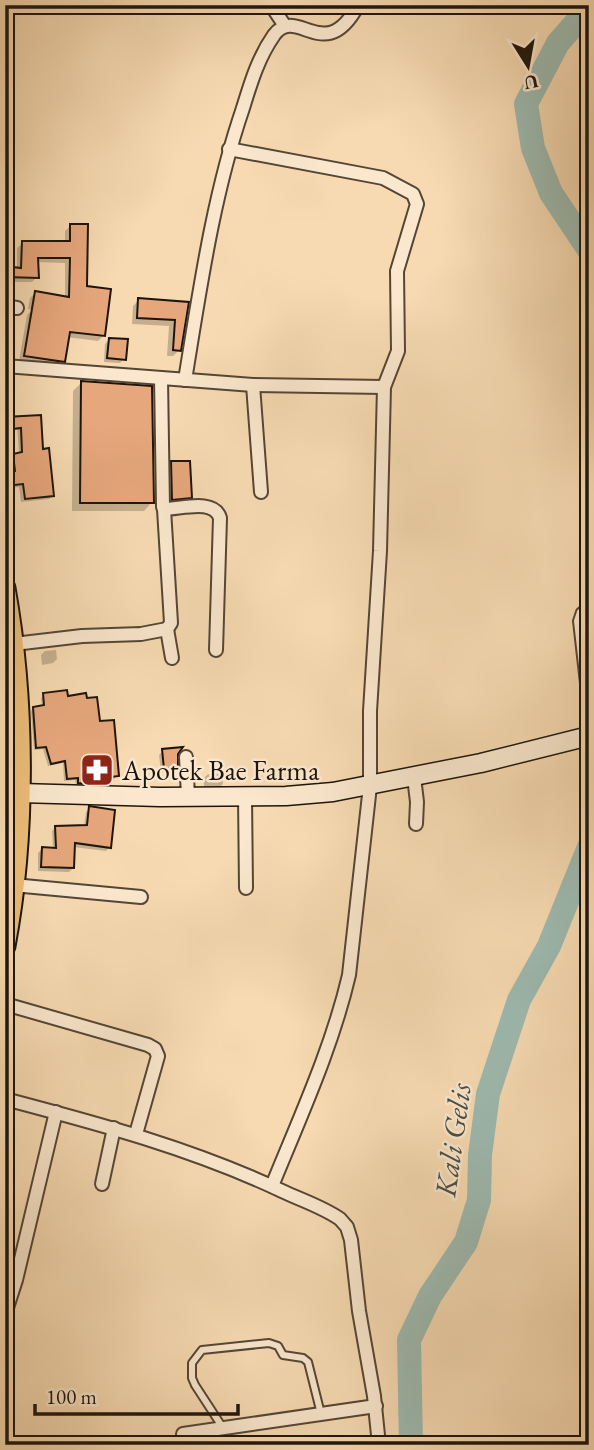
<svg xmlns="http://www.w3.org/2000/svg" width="594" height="1450" font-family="'EB Garamond',serif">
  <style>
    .shadow { fill: #0003 }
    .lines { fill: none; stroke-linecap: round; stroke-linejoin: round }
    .river { stroke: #9dbab0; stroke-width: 24 }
    .building { fill: #e7a77c; stroke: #1d150b; stroke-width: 2 }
    .lane-casing { stroke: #544635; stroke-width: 10 }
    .street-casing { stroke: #544635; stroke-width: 16 }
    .secondary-casing { stroke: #1d150b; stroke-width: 21 }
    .primary-casing { stroke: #1d150b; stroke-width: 23 }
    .lane { stroke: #fae7cd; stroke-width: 6 }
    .street { stroke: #fae7cd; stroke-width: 12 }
    .secondary { stroke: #fae7cd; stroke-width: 18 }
    .primary { stroke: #ecbd79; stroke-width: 19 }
    .labels { text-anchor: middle; stroke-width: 5; stroke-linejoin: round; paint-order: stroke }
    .poi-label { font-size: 28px; fill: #1d150b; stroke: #fae7cd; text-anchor: start }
    .water-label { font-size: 30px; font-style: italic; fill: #4a4f45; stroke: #fae7cd }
  </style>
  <rect width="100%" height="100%" fill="#f7dab2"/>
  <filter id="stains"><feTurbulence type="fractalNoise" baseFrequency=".00286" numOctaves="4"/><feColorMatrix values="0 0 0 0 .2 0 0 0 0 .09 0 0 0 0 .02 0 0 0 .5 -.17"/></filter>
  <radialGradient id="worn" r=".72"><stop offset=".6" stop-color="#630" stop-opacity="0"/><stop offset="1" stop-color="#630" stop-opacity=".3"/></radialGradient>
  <g class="shadow">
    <polygon points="70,226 85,288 104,335 98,341 67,337 64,361 58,366 19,361 27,315 32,310 28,309 30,298 35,293 65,298 65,263 36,262 37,277 32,282 8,282 5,291 5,268 17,269 17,248 23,243 65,243 65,231"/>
    <polygon points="139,300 187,303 179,350 173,356 167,356 169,326 132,324 133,306"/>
    <polygon points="109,340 124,359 120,363 104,362 105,344"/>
    <polygon points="5,376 9,387 5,388"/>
    <polygon points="82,382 152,502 144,511 72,511 73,391"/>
    <polygon points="17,422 41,451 53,495 49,499 21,502 19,487 5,489 5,475 12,474 10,459 13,455 19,455"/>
    <polygon points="172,463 190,497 186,501 168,503 168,467"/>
    <polygon points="56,650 57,659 53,663 42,665 41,655 45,651"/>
    <polygon points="44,695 66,698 99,723 117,776 114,779 87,782 84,786 76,786 75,780 64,781 63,763 48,766 43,749 34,750 31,711 34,708 42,707 41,698"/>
    <polygon points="163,751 176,767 172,771 161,772 159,755"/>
    <polygon points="208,774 222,774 223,784 219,788 204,788 204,778"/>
    <polygon points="90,808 110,847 106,851 73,847 73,868 69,872 38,871 38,853 42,849 53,849 52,831 56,827 84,827 86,812"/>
  </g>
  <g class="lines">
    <g class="river">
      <polyline points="589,8 558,43 526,104 533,148 551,193 589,250"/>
      <polyline points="411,1445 409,1340 430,1296 466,1242 479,1200 480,1155 488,1094 519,1000 549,946 589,847"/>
    </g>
  </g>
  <g class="building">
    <polygon points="70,224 88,224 87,286 111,289 105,336 70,332 65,362 24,356 35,291 69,297 70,258 38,258 39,278 5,277 5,266 21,268 22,241 70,241"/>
    <polygon points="138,298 189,302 181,351 173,350 175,320 137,318"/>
    <polygon points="109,338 128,339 126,360 107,358"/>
    <polygon points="81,381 152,386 154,503 80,503"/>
    <polygon points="41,415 43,449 49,448 54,496 25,499 23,484 5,486 5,473 15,471 13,454 22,452 21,428 5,430 5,417"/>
    <polygon points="171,461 190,461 192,498 172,500"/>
    <polygon points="67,690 68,696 86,693 87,698 97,697 100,721 114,720 119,776 88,780 88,784 78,783 78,778 67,779 65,761 51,764 46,747 36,748 33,707 44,705 43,693"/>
    <polygon points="183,747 178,754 178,767 164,769 162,749"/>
    <polygon points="89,806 115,810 111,848 75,843 74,868 41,867 42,847 56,848 55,826 87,825"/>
  </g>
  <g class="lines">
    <defs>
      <g id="lane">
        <polyline points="585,608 580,612 577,621 589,728"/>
        <polyline points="223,1428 195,1385 192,1378 192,1363 202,1350 269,1343 278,1346 283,1355 303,1358 308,1362 321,1414"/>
      </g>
      <g id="street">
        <polyline points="271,5 285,26"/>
        <path d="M 229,149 L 383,178 L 413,194 L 417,204 L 397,271 L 398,351 L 384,387 L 380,551 L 370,711 L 370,786 L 349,975 C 332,1048 300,1117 272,1186"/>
        <polyline points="5,306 17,308"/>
        <polyline points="5,366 253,385 384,387"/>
        <path d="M 161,378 L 163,507 L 164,509 C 181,509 214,498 220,518 L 216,650"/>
        <path d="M 185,380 C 200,289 213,196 243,108 C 251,82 258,58 274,35 C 297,4 325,67 358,5"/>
        <polyline points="253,385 261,492"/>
        <polyline points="167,629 172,658"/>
        <polyline points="14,644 82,636 141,634 167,629 171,623 164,509"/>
        <polyline points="186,757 188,796"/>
        <polyline points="414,777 417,802 416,824"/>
        <polyline points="245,796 246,888"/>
        <polyline points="13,885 141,897"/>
        <polyline points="5,1004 148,1045 155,1049 158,1056 136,1134"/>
        <path d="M 5,1099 C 100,1124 193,1149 282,1191 C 301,1200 323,1207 340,1219 L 347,1227 L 351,1240 L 359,1311 L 374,1396 L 379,1445"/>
        <polyline points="102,1184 114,1128"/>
        <polyline points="5,1314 16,1280 56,1112"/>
        <polyline points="183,1434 376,1406"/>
      </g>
      <polyline id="secondary" points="20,793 160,797 286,796 333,792 481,763 589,736"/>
      <path id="primary" d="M 5,588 C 25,699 26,836 5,946"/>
    </defs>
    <use href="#lane" class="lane-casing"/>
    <use href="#street" class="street-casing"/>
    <use href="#secondary" class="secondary-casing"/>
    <use href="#primary" class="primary-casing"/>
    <use href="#lane" class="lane"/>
    <use href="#street" class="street"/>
    <use href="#secondary" class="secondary"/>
    <use href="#primary" class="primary"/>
  </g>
  <defs>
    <symbol id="pharmacy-square" viewBox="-11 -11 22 22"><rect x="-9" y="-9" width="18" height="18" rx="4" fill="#8f2418" stroke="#fae7cd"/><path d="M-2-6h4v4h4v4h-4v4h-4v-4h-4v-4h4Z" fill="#fff"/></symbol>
  </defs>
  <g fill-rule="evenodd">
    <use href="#pharmacy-square" x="78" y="751" width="38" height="38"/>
  </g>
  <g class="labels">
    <g class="poi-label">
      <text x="122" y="780">Apotek Bae Farma</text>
    </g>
    <g class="water-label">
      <text transform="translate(453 1140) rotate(-82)" y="10">Kali Gelis</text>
    </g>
  </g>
  <rect width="594" height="1450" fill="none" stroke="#f7dab2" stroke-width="28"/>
  <rect x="7" y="7" width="580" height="1436" fill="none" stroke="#1d150b" stroke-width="3.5"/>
  <rect x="14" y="14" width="566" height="1422" fill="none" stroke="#1d150b" stroke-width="2"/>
  <g transform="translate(528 66) rotate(169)" stroke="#fae7cd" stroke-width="5" paint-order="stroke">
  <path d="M0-5L12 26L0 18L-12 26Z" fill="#1d150b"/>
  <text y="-10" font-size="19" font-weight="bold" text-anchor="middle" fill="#1d150b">U</text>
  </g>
  <path d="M35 1404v10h203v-10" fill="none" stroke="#1d150b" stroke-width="3.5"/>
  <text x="46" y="1404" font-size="21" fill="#1d150b" stroke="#fae7cd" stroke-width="5" paint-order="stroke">100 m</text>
  <rect width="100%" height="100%" filter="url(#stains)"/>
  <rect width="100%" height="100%" fill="url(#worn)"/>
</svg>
